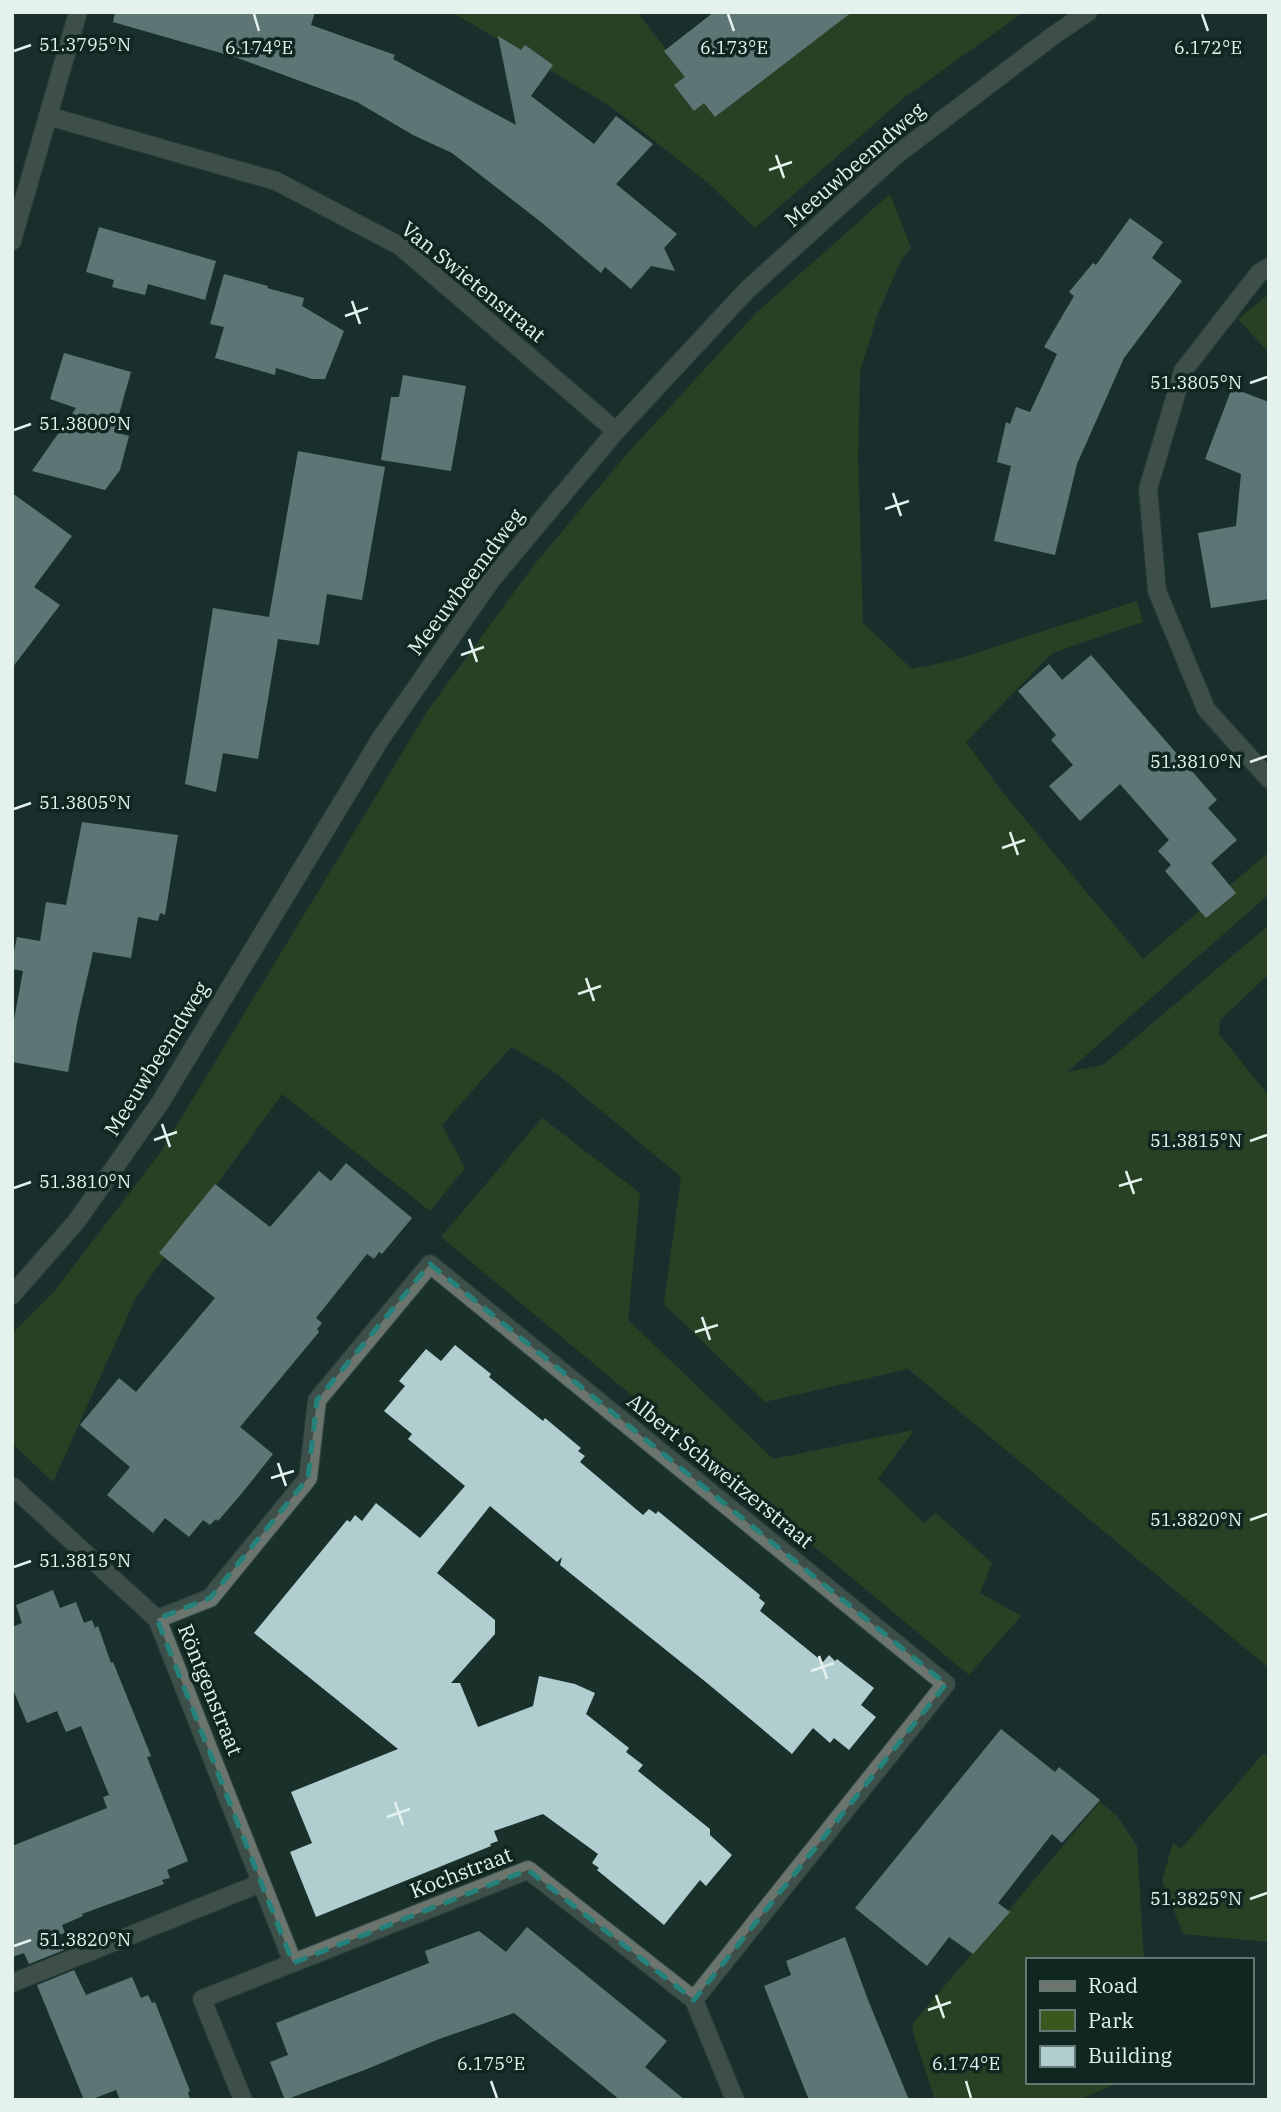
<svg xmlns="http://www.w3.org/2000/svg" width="1281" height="2112" font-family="'IBM Plex Serif',serif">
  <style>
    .green { fill: #3b571d }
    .building { fill: #b0cdcf }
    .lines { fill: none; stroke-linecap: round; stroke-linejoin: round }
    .minor-casing { stroke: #354b46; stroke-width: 20 }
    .minor { stroke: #6c746e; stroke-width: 18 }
    .marked { fill: none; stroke: #24827b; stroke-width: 5; stroke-dasharray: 14 9; stroke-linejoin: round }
    .ticks { fill: none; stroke: #e4f2ee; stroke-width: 2.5 }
    .labels { text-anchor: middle; stroke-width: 7; stroke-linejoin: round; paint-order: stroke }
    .street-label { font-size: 21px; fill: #e4f2ee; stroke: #0f2621 }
    .ticks-label { font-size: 18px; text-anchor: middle; fill: #e4f2ee; stroke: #0f2621; stroke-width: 7; stroke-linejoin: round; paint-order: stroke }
  </style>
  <rect width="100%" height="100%" fill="#19302b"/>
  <g class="green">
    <polygon points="452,12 637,12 717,116 851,12 1024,12 905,97 755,228 708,183 610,106"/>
    <polygon points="890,194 911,248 901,260 878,313 860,371 858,458 863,623 912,669 951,661 1137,601 1143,622 1052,653 966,742 1003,793 1143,959 1269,852 1269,894 1067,1072 1103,1065 1269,925 1269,974 1220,1020 1219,1034 1269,1096 1269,1668 908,1369 765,1402 664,1304 681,1177 556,1073 511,1047 442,1125 465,1168 430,1211 282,1094 136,1297 53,1482 12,1443 12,1334 53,1293 160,1153 428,710 534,565 626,455 757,312"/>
    <polygon points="1269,294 1269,353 1238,319"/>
    <polygon points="542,1118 640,1193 628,1320 773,1459 914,1430 878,1479 924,1523 936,1513 992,1563 980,1593 1021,1616 969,1675 441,1237"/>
    <polygon points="1264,1753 1269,1758 1269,1942 1183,1934 1162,1880 1173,1843 1181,1849"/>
    <polygon points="1100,1802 1117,1816 1137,1846 1144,1960 1027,1960 1027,2082 1120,2082 1078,2100 935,2100 912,2029 915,2021"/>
  </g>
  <g class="building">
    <polygon points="115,12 315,12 311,25 395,55 393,59 516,125 498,36 521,50 525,45 553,65 531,96 594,144 616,116 653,144 616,184 677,234 664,248 675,271 651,266 631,289 605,267 601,273 541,222 452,153 413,135 357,102 235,57 113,22"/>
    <polygon points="714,12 852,12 715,117 704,103 694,111 674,85 685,77 664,51"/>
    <polygon points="1130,218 1163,242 1152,258 1182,281 1124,358 1077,464 1055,555 994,541 1011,466 997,462 1006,422 1010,424 1016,407 1030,412 1057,354 1044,347 1074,296 1069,292 1093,263 1096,265"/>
    <polygon points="99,227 216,261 205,300 148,284 145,295 112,287 114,280 86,272"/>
    <polygon points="224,274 268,286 267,288 304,298 302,306 344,331 325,379 312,379 276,368 275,375 215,358 224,327 210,324"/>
    <polygon points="64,353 131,372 114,432 129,436 120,470 105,490 32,471 76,408 50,399"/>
    <polygon points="403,375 466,386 451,471 381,460 391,397 399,397"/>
    <polygon points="1232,388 1269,402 1269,599 1211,608 1198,533 1236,526 1241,474 1205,459"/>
    <polygon points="298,451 385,467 362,600 327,594 319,645 278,639 258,759 223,753 216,792 185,784 213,608 269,617"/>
    <polygon points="12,493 72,536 34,587 60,605 12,668"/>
    <polygon points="1091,655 1217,800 1208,808 1237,840 1211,863 1236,893 1206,918 1165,871 1171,865 1158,851 1169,840 1120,784 1080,821 1049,786 1073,765 1051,740 1056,735 1018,691 1049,664 1062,680"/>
    <polygon points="82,822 178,835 165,915 160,913 158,921 138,917 131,958 93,952 78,1018 68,1072 12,1062 12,1030 23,971 12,969 12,961 17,937 40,941 46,902 66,905"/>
    <polygon points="346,1163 412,1218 382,1254 379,1252 374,1259 367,1254 316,1318 322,1323 317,1329 319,1332 240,1427 273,1454 242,1493 218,1521 216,1519 210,1525 203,1520 189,1537 165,1518 153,1533 107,1495 130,1467 80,1425 119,1378 136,1392 215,1298 159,1253 215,1184 270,1227 319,1171 331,1181"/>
    <polygon points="455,1345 491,1374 489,1377 543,1421 545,1418 581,1448 578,1451 585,1456 580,1462 643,1515 649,1509 656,1514 658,1511 760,1595 759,1598 765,1603 760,1611 823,1662 829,1655 835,1661 837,1659 874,1688 861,1705 876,1717 849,1750 834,1738 830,1743 813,1728 792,1754 707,1683 560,1565 562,1557 557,1562 490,1506 437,1573 495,1620 495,1634 451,1683 460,1683 478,1727 533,1706 539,1676 575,1684 595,1693 586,1714 629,1748 626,1752 643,1765 638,1771 710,1829 710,1835 732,1855 706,1886 700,1880 664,1925 597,1870 599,1868 592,1863 598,1854 543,1814 494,1831 498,1841 490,1844 491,1846 316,1917 290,1852 312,1843 291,1792 398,1749 254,1633 347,1520 350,1522 355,1515 362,1521 376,1503 420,1538 465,1486 408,1439 412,1434 384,1411 405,1386 399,1381 426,1349 441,1361"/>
    <polygon points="53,1590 60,1608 76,1602 84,1623 92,1620 95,1628 98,1626 111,1663 113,1662 151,1756 147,1757 188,1861 167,1870 170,1878 162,1880 164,1884 82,1914 83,1916 62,1925 65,1933 57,1935 64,1950 29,1964 24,1953 12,1957 12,1846 107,1808 103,1797 109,1795 81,1726 66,1732 57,1711 27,1723 12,1687 12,1627 22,1623 16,1605"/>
    <polygon points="1001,1729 1055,1772 1059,1767 1100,1800 1062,1843 1052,1834 998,1903 1010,1912 973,1954 949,1937 927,1966 855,1908"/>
    <polygon points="527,1927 667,2041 645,2067 685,2100 620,2100 514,2013 439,2039 367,2069 285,2100 270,2062 288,2055 276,2023 429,1963 425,1951 479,1931 506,1952"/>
    <polygon points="845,1937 868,2000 909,2100 809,2100 764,1986 791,1975 786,1961"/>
    <polygon points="74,1970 86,1995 132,1977 141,1998 148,1995 152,2003 155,2002 190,2091 188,2092 190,2100 120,2100 116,2090 90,2100 84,2100 37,1985"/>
  </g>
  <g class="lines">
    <defs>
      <g id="minor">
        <polyline points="48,116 276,181 400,246 616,431"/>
        <polyline points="12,241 78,12"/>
        <polyline points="1269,267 1259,273 1183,371 1148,489 1157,591 1206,709 1269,779"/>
        <polyline points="12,1295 76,1222 160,1103 381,738 492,579 616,431 747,290 895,156 1054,35 1088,12"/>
        <polyline points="12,1486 157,1619 293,1963 202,1999 243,2100"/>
        <polyline points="157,1619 210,1598 308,1478 317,1400 430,1264 946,1684 694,2000 735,2100"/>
        <polyline points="293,1963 528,1870 694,2000"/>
        <polyline points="12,1983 261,1883"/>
      </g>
    </defs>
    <use href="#minor" class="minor-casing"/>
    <use href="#minor" class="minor"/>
  </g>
  <path d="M0 0H1281V2112H0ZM 430,1264 L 946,1684 L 694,2000 L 528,1870 L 293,1963 L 157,1619 L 210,1598 L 308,1478 L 317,1400 Z" fill="#19302b" fill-opacity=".55" fill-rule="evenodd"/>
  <path class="marked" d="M 430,1264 L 946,1684 L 694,2000 L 528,1870 L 293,1963 L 157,1619 L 210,1598 L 308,1478 L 317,1400 Z"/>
  <path class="ticks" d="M 254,14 L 259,31M 728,14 L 734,31M 1202,14 L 1208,31M 14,51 L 31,45M 776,155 L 784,178M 769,170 L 792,162M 352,301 L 360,324M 345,316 L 368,308M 1250,383 L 1267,377M 14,430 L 31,424M 893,493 L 901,516M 885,509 L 909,501M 469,639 L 477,662M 461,655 L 484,647M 1250,762 L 1267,756M 14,809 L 31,803M 1010,832 L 1018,855M 1002,848 L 1025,840M 586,978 L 594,1001M 578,994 L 601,986M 162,1124 L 170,1147M 154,1140 L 177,1132M 1250,1141 L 1267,1135M 1126,1171 L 1134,1194M 1119,1186 L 1142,1179M 14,1188 L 31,1182M 702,1317 L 710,1340M 695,1332 L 718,1325M 278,1463 L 286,1486M 271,1478 L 294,1471M 1250,1520 L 1267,1514M 14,1567 L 31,1561M 819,1656 L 827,1679M 811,1671 L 834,1663M 395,1802 L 403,1825M 387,1817 L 410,1809M 1250,1899 L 1267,1893M 14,1946 L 31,1940M 936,1995 L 944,2018M 928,2010 L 951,2002M 491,2081 L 497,2098M 966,2081 L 971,2098"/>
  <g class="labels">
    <g class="street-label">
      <text transform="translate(855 165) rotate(-41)" y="7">Meeuwbeemdweg</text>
      <text transform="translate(473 282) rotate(39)" y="7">Van Swietenstraat</text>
      <text transform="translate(466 582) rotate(-53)" y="7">Meeuwbeemdweg</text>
      <text transform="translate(157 1059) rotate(-58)" y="7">Meeuwbeemdweg</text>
      <text transform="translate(720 1471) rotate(39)" y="7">Albert Schweitzerstraat</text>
      <text transform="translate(210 1690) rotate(68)" y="7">Röntgenstraat</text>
      <text transform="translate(461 1873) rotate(-21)" y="7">Kochstraat</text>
    </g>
  </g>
  <g class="ticks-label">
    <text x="85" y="51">51.3795°N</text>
    <text x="259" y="54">6.174°E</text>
    <text x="1208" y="54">6.172°E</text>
    <text x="734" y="54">6.173°E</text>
    <text x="1196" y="389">51.3805°N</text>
    <text x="85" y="430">51.3800°N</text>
    <text x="1196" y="768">51.3810°N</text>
    <text x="85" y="809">51.3805°N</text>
    <text x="1196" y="1147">51.3815°N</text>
    <text x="85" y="1188">51.3810°N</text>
    <text x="1196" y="1526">51.3820°N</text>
    <text x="85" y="1567">51.3815°N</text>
    <text x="1196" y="1905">51.3825°N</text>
    <text x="85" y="1946">51.3820°N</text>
    <text x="491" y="2070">6.175°E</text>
    <text x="966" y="2070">6.174°E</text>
  </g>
  <rect width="1281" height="2112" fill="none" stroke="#e4f2ee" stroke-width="28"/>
  <rect x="1026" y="1958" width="228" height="126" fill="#0f2621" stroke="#647873" stroke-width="2"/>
  <rect x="1040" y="1981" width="35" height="10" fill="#6c746e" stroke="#647873" stroke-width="2"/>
  <text x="1088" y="1993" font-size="21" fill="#e4f2ee">Road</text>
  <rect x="1040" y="2010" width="35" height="21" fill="#3b571d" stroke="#647873" stroke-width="2"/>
  <text x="1088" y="2028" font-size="21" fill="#e4f2ee">Park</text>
  <rect x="1040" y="2046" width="35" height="21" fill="#b0cdcf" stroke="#647873" stroke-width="2"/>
  <text x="1088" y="2063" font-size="21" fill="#e4f2ee">Building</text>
</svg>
